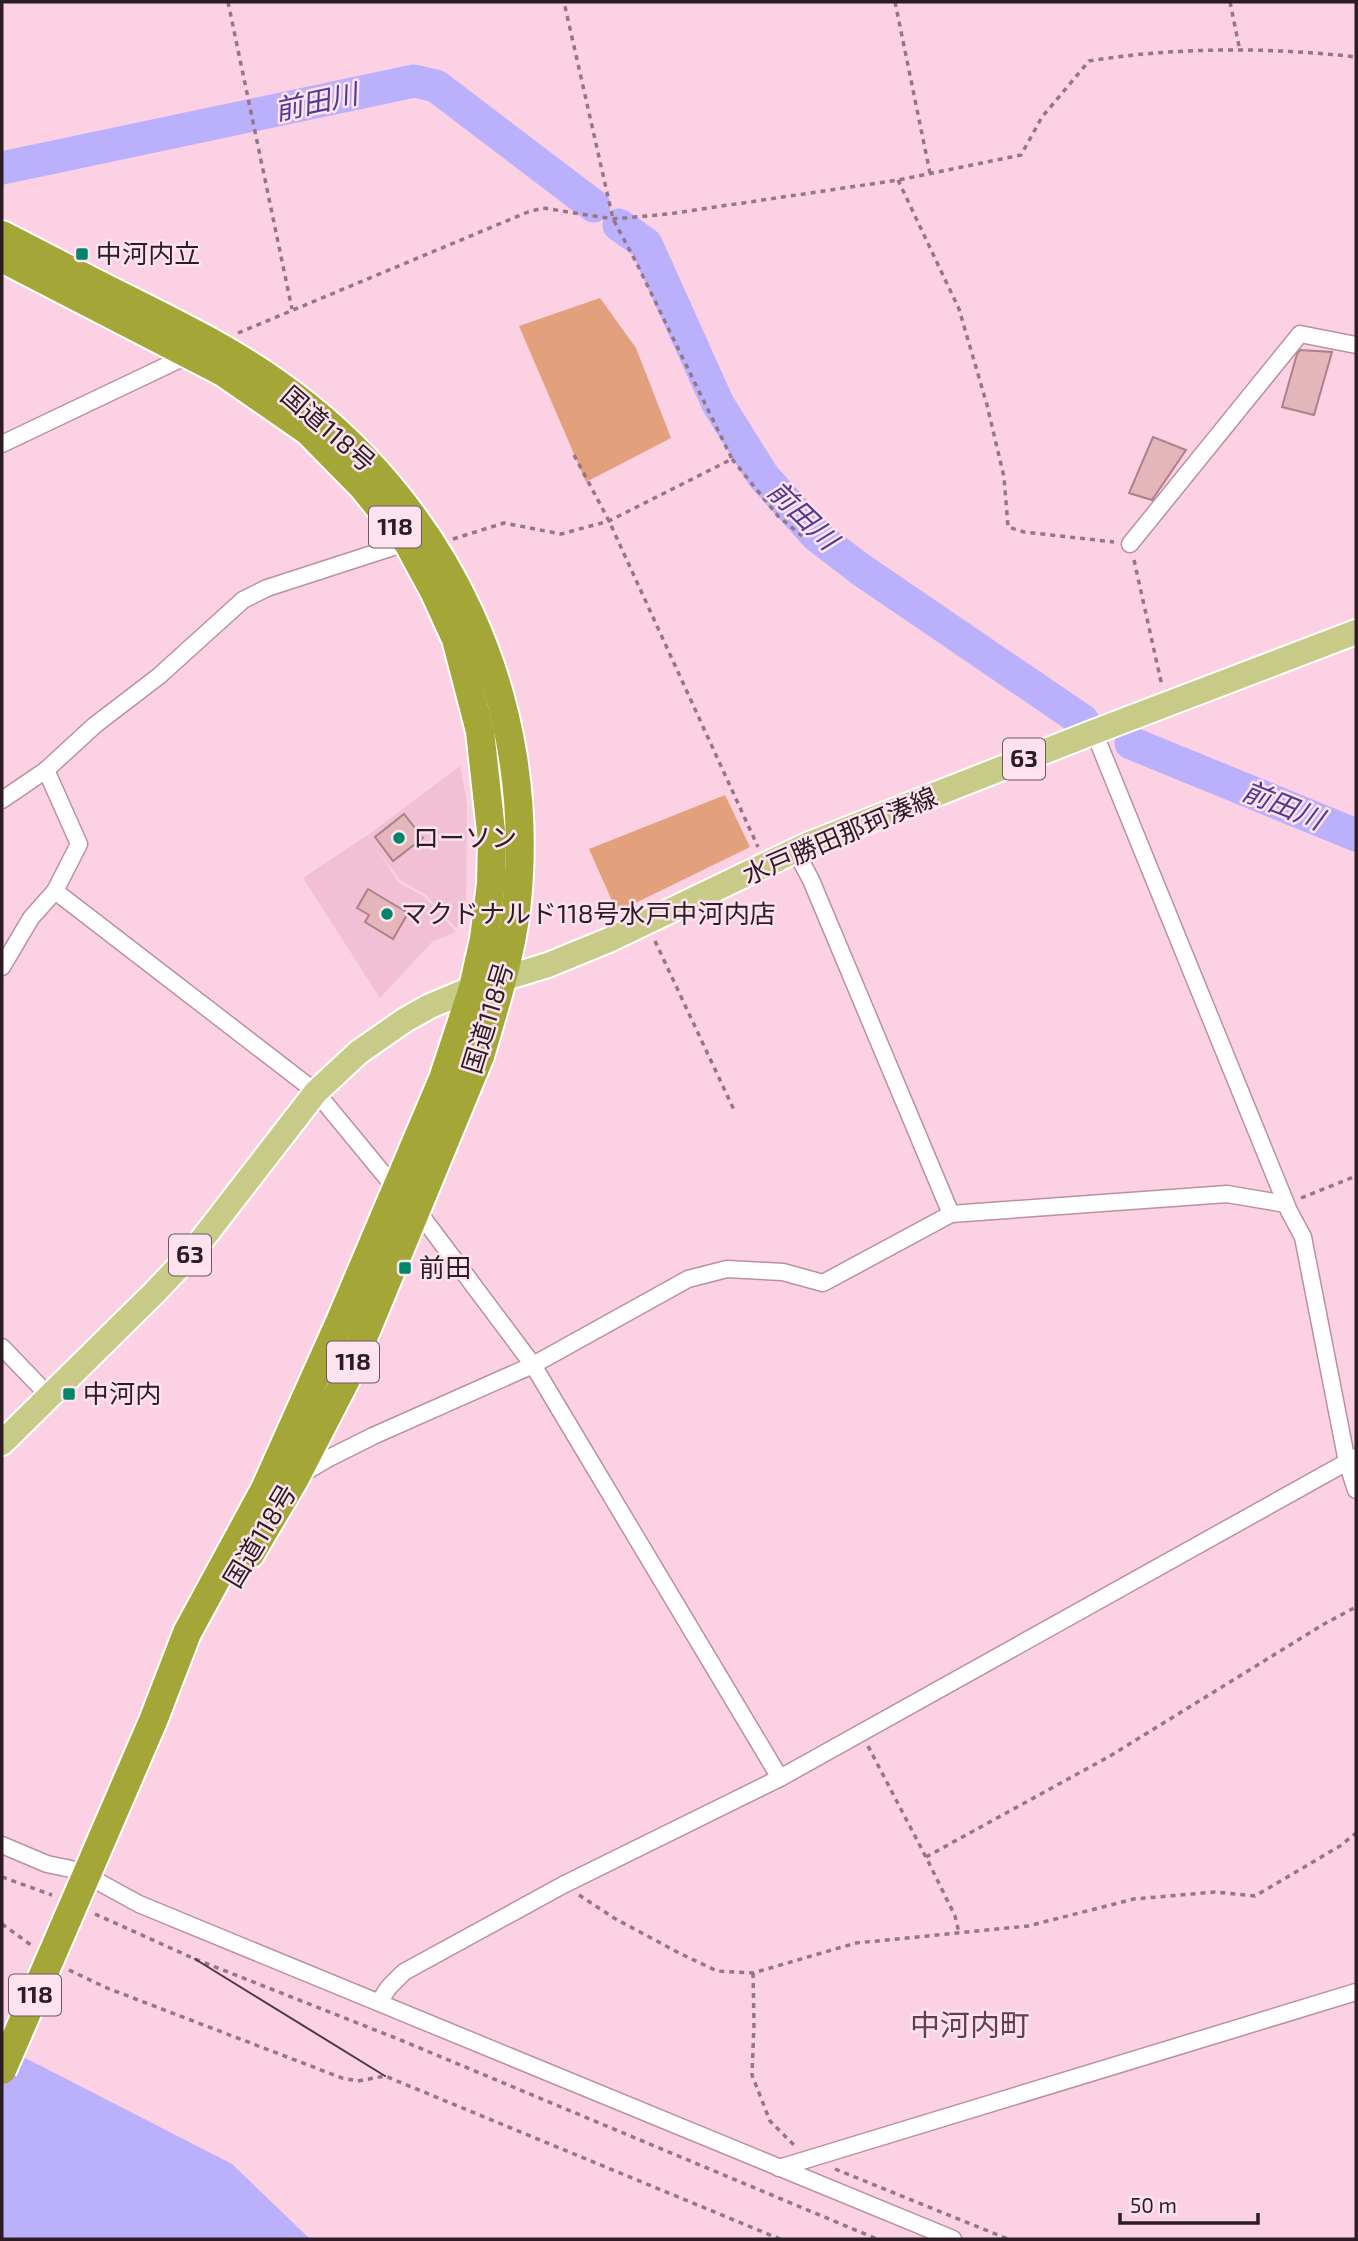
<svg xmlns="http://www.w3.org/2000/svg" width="1358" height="2241" font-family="'Exo 2','Noto Sans JP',sans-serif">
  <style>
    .built { fill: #f1c0d5 }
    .green { fill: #e2a17c }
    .water { fill: #bbb0fb }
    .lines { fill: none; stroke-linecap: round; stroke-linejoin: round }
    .river { stroke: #bbb0fb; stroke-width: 33 }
    .building { fill: #e3b6bb; stroke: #ac8287; stroke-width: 2 }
    .street-casing { stroke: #b991a2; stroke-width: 19 }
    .primary-casing { stroke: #fff; stroke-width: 28 }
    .highway-casing { stroke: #fff; stroke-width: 32 }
    .path { stroke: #947784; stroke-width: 3.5; stroke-dasharray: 5 5; stroke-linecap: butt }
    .street { stroke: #fff; stroke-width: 16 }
    .primary { stroke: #c8ca88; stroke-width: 24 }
    .highway { stroke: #a4a738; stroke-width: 28 }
    .tram { stroke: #4d3942; stroke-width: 2 }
    .highway-bridge-casing { stroke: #fff; stroke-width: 32; stroke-linecap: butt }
    .highway-bridge { stroke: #a4a738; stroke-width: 28 }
    .poi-dot { fill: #02866a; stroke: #fee3ee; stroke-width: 2.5 }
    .labels { text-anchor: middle; stroke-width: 5; stroke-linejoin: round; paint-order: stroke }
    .shield { fill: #fee3ee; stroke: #6b5860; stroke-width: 2 }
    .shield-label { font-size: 24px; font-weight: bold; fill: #2c1c23 }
    .poi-label { font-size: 26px; fill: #2c1c23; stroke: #fee3ee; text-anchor: start }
    .street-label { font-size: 26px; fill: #2c1c23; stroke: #fee3ee }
    .water-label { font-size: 28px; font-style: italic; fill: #503b91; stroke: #fee3ee }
    .quarter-label { font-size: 30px; fill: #613f4e; stroke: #fee3ee }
  </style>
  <rect width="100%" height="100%" fill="#fbd1e3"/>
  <polygon class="built" points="460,766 467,803 466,919 456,928 426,895 400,880 378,850 398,882 426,898 456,932 432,942 380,998 303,878 368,835"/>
  <g class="green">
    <polygon points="600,298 636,348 671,438 586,482 519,326"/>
    <polygon points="725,795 750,847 617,912 589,849"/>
  </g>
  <polygon class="water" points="2,2046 232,2164 310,2239 2,2239"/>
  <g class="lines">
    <g class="river">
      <polyline points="2,168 414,81 436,86 594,206"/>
      <polyline points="619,225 646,244 718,404 763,476 817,536 860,569 1083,721"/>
      <polyline points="1131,743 1356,835"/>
    </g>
  </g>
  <g class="building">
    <polygon points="1300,350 1332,352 1314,415 1282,407 1297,354"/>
    <polygon points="1153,437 1186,450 1152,500 1129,493"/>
    <polygon points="404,814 423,838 393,861 375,837"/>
    <polygon points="368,889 408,913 393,939 365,922 369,915 357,908"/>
  </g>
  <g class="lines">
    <defs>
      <g id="street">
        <polyline points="2,444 191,354"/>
        <polyline points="1130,544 1300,334 1356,345"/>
        <polyline points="1094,732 1289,1211 1303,1237 1347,1462 1356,1490"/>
        <polyline points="46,770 79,844 55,891 316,1092 386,1177 417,1210 533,1365 780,1778"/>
        <polyline points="2,800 46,770 95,725 159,676 243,600 267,588 412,541"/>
        <polyline points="2,967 31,918 55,891"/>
        <polyline points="951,1214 1227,1194 1286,1204"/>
        <polyline points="2,1347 49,1396"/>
        <polyline points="300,1475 329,1458 373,1436 533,1365 688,1279 727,1269 783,1272 823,1283 951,1214 811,880 795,850"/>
        <polyline points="2,1845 47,1864 71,1869"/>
        <polyline points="97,1881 139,1904 953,2239"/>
        <polyline points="379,2002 389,1987 404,1972 563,1885 780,1778 1356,1457"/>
        <polyline points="779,2168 1356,1992"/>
      </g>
      <polyline id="primary" points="2,1443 155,1292 190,1255 316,1092 359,1052 405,1020 430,1006 473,988 548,965 609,940 807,845 1094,732 1356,632"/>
      <g id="highway">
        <path d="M 2,235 C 45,257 88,280 131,301 C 181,326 231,351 276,383 C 448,504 540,701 516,910 C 510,960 494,1008 480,1056 L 346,1379 L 295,1478 L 250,1554"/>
        <polyline points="2,258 223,372 308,431 363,487 408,543 434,591 456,639 480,731 492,840 491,884 484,939 473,988 443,1079 339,1324 265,1489 187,1633 153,1721 67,1920"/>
      </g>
    </defs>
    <use href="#street" class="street-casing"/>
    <use href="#primary" class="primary-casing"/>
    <use href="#highway" class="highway-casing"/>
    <g class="path">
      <polyline points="228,2 292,309"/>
      <polyline points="895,2 930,173"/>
      <polyline points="1230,2 1240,51"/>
      <polyline points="898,180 959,309 987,405 1004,477 1008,527 1024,532 1114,542"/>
      <path d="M 238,333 L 528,212 L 543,208 L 613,219 L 668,214 L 898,180 L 1021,155 L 1042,117 L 1089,61 C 1176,47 1268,47 1356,57"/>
      <polyline points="574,455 609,521 758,847"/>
      <polyline points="732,459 778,516 802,536"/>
      <polyline points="453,539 504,523 561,534 609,521 732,459 636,262 613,219 564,2"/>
      <polyline points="1134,560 1162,686"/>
      <polyline points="655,941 734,1110"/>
      <polyline points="1301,1198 1356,1176"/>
      <polyline points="868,1746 929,1863 955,1916 959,1933"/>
      <polyline points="926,1857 1110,1756 1324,1624 1356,1607"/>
      <polyline points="2,1877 52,1895"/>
      <polyline points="579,1895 614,1918 679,1953 717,1971 753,1973 856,1943 1028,1926 1134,1899 1215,1892 1255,1896 1340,1846 1356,1833"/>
      <polyline points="95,1914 195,1959 403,2041 877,2239"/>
      <polyline points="2,1924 31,1945"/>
      <polyline points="69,1970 107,1988 342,2078 358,2081 385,2076 780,2239"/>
      <polyline points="753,1973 754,2024 752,2075 770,2121 795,2146"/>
      <polyline points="835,2169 1008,2239"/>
    </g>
    <use href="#street" class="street"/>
    <use href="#primary" class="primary"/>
    <use href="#highway" class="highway"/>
    <polyline class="tram" points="195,1959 385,2076"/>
    <defs>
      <polyline id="highway-bridge" points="2,2070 67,1920"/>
    </defs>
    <use href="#highway-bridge" class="highway-bridge-casing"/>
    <use href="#highway-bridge" class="highway-bridge"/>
  </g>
  <g class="poi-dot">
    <rect x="75" y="247" width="14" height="14" rx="3.5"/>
    <circle cx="399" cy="838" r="7"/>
    <circle cx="387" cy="914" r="7"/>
    <rect x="398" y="1261" width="14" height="14" rx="3.5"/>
    <rect x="62" y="1387" width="14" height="14" rx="3.5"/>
  </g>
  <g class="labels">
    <g class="shield">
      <rect x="369" y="506.5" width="52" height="41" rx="5"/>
      <rect x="1003" y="738.5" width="42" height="41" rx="5"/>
      <rect x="169" y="1234.5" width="42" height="41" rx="5"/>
      <rect x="327" y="1341.5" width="52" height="41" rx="5"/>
      <rect x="9" y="1974.5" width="52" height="41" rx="5"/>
    </g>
    <g class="shield-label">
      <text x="395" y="535">118</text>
      <text x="1024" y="767">63</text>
      <text x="190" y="1263">63</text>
      <text x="353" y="1370">118</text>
      <text x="35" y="2003">118</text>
    </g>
    <g class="poi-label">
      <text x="96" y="263">中河内立</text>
      <text x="413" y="847">ローソン</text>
      <text x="401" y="923">マクドナルド118号水戸中河内店</text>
      <text x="419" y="1277">前田</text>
      <text x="83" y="1403">中河内</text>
    </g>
    <g class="street-label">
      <text transform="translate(328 429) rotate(41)" y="9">国道118号</text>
      <text transform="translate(840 836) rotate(-23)" y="9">水戸勝田那珂湊線</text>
      <text transform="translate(488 1018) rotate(-73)" y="9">国道118号</text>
      <text transform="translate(260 1536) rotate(-59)" y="9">国道118号</text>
    </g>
    <g class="water-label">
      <text transform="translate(316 102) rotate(-12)" y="10">前田川</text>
      <text transform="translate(803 515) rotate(44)" y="10">前田川</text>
      <text transform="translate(1283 805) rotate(22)" y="10">前田川</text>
    </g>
    <g class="quarter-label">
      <text x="970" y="2036">中河内町</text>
    </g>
  </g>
  <rect width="1358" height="2241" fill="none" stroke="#2c1c23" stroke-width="7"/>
  <path d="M1120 2213v10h138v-10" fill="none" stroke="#2c1c23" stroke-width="3.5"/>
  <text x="1130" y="2213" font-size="21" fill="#2c1c23" stroke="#fee3ee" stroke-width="5" paint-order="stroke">50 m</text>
</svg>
